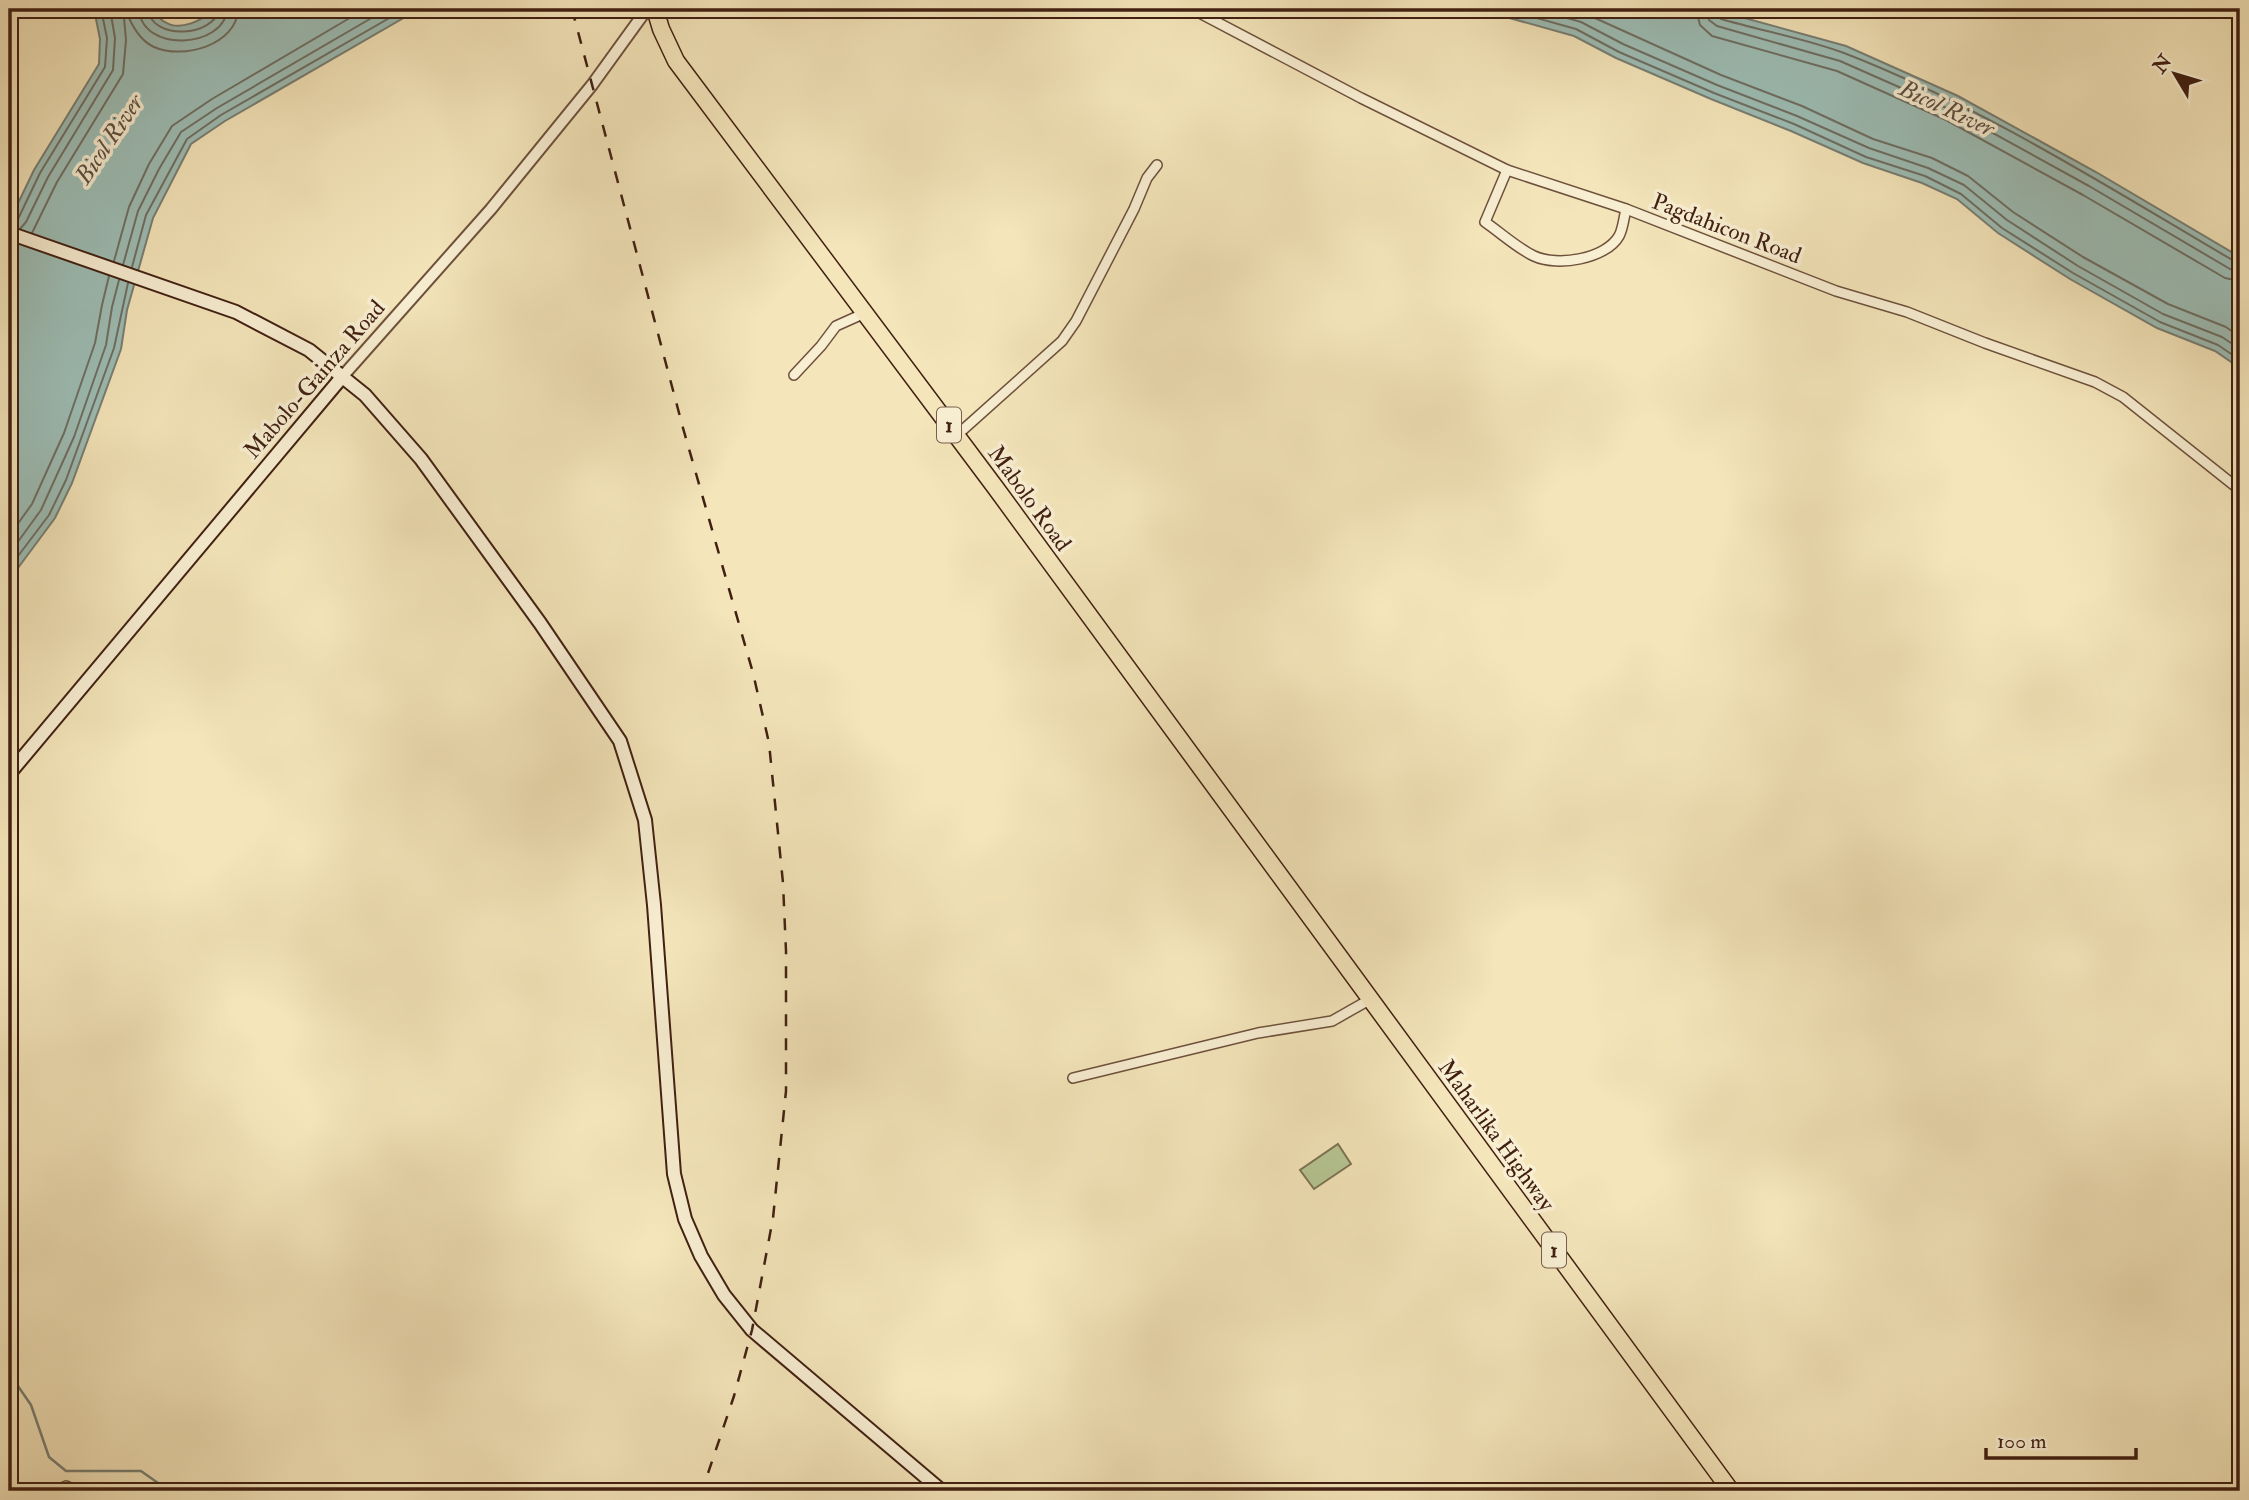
<svg xmlns="http://www.w3.org/2000/svg" width="2249" height="1500" font-family="'IM FELL Double Pica',serif">
  <style>
    .green { fill: #b6c694; stroke: #7c7353; stroke-width: 2 }
    .water { fill: #9dbeb6; stroke: #787f74; stroke-width: 2 }
    .lines { fill: none; stroke-linecap: round; stroke-linejoin: round }
    .shore { stroke: #6f6f64; stroke-width: 2 }
    .stream { stroke: #787f74; stroke-width: 2.5 }
    .minor-casing { stroke: #6e513c; stroke-width: 12 }
    .tertiary-casing { stroke: #6e513c; stroke-width: 14 }
    .secondary-casing { stroke: #412012; stroke-width: 16 }
    .trunk-casing { stroke: #412012; stroke-width: 19 }
    .minor { stroke: #f8eed2; stroke-width: 9 }
    .tertiary { stroke: #f8eed2; stroke-width: 10 }
    .secondary { stroke: #f8eed2; stroke-width: 12 }
    .trunk { stroke: #f4e5ba; stroke-width: 16 }
    .rail { stroke: #412012; stroke-width: 2.5; stroke-dasharray: 12 12; stroke-linecap: butt }
    .labels { text-anchor: middle; stroke-width: 7; stroke-linejoin: round; paint-order: stroke }
    .shield { fill: #f8eed2; stroke: #785e4c; stroke-width: 2 }
    .shield-label { font-size: 21px; font-weight: bold; fill: #412012 }
    .street-label { font-size: 23px; fill: #412012; stroke: #f8eed2 }
    .water-label { font-size: 24px; font-style: italic; fill: #5d4f43; stroke: #f8eed2 }
  </style>
  <rect width="100%" height="100%" fill="#f4e5ba"/>
  <filter id="stains"><feTurbulence type="fractalNoise" baseFrequency=".00286" numOctaves="4"/><feColorMatrix values="0 0 0 0 .2 0 0 0 0 .09 0 0 0 0 .02 0 0 0 .5 -.17"/></filter>
  <radialGradient id="worn" r=".72"><stop offset=".6" stop-color="#630" stop-opacity="0"/><stop offset="1" stop-color="#630" stop-opacity=".3"/></radialGradient>
  <polygon class="green" points="1338,1144 1351,1164 1314,1189 1300,1170"/>
  <g class="water">
    <path d="M 94,9 L 152,9 C 156,13 160,20 165,22 C 180,32 203,20 214,9 L 419,9 L 225,121 L 191,144 L 153,218 L 127,310 L 121,349 L 72,483 L 55,518 L 9,580 L 9,222 L 34,170 L 99,64 L 100,39 Z"/>
    <polygon points="1477,9 1712,9 1846,46 1958,96 2096,172 2240,257 2240,368 2215,351 2157,328 2070,279 1998,233 1957,199 1922,183 1863,163 1791,131 1711,99 1616,58 1574,36"/>
  </g>
  <g class="lines">
    <g class="shore">
      <path d="M 139,9 C 142,54 225,48 227,9"/>
      <path d="M 148,9 C 152,42 215,36 219,9"/>
      <polyline points="1504,9 1576,29 1619,52 1714,93 1794,124 1866,157 1925,176 1961,194 2002,228 2073,273 2160,322 2218,345 2240,360"/>
      <polyline points="1536,9 1581,22 1623,44 1717,85 1797,116 1869,148 1928,168 1964,185 2007,220 2078,266 2163,314 2222,337 2240,349"/>
      <polyline points="1575,9 1721,75 1802,106 1873,139 1932,158 1968,176 2013,212 2083,257 2168,304 2226,327 2240,337"/>
      <polyline points="1696,9 1700,25 1712,36 1837,71 1946,120 2083,195 2225,278 2240,281"/>
      <polyline points="1707,9 1709,20 1717,26 1840,61 1951,110 2089,186 2230,269 2240,271"/>
      <path d="M 1716,9 L 1717,15 L 1721,19 C 1762,31 1804,38 1844,53 C 1981,106 2108,187 2234,261 L 2240,262"/>
      <polyline points="9,223 18,219 40,173 105,67 107,38 101,9"/>
      <polyline points="20,229 26,222 48,177 113,70 115,38 110,9"/>
      <path d="M 32,233 L 57,182 L 123,74 L 126,40 L 124,18 L 129,18 C 134,29 143,42 154,47 C 183,60 237,45 238,9"/>
      <polyline points="114,261 129,207 149,164 172,126 212,99 365,9"/>
      <polyline points="123,265 138,211 159,169 181,132 217,108 387,9"/>
      <polyline points="132,267 146,215 187,139 221,115 405,9"/>
      <polyline points="9,536 32,504 64,433 95,343 102,305 109,276"/>
      <polyline points="9,554 41,510 74,437 106,345 112,307 119,280"/>
      <polyline points="9,568 49,515 66,480 114,348 128,283"/>
    </g>
    <polyline class="stream" points="9,1373 31,1405 49,1457 66,1471 141,1471 158,1483 163,1491"/>
    <defs>
      <g id="minor">
        <polyline points="1192,9 1361,98 1507,170 1626,209 1836,291 1907,312 1985,343 2095,382 2123,397 2240,490"/>
        <path d="M 1507,170 L 1485,222 C 1501,233 1517,248 1534,256 C 1557,267 1606,259 1619,236 C 1623,229 1624,217 1626,209"/>
        <polyline points="794,375 821,346 836,326 865,313"/>
        <polyline points="956,436 1062,341 1076,321 1134,209 1147,178 1157,165"/>
        <polyline points="1073,1078 1258,1033 1332,1021 1369,1000"/>
        <polyline points="56,1491 66,1486 77,1491"/>
      </g>
      <polyline id="tertiary" points="342,377 491,209 592,85 647,9"/>
      <g id="secondary">
        <polyline points="9,233 236,312 309,350 365,395 421,459 540,623 620,741 645,820 654,905 674,1174 685,1219 701,1256 724,1295 752,1330 942,1491"/>
        <polyline points="9,774 342,377"/>
      </g>
      <polyline id="trunk" points="655,9 661,29 676,61 995,487 1731,1491"/>
    </defs>
    <use href="#minor" class="minor-casing"/>
    <use href="#tertiary" class="tertiary-casing"/>
    <use href="#secondary" class="secondary-casing"/>
    <use href="#trunk" class="trunk-casing"/>
    <use href="#minor" class="minor"/>
    <use href="#tertiary" class="tertiary"/>
    <use href="#secondary" class="secondary"/>
    <use href="#trunk" class="trunk"/>
    <polyline class="rail" points="572,9 683,428 753,673 769,743 783,883 786,951 786,1091 773,1218 752,1330 734,1396 702,1491"/>
  </g>
  <g class="labels">
    <g class="shield">
      <rect x="937" y="407.5" width="24" height="35" rx="5"/>
      <rect x="1542" y="1232.5" width="24" height="35" rx="5"/>
    </g>
    <g class="shield-label">
      <text x="949" y="432">1</text>
      <text x="1554" y="1257">1</text>
    </g>
    <g class="street-label">
      <text transform="translate(1727 228) rotate(21)" y="8">Pagdahicon Road</text>
      <text transform="translate(314 379) rotate(-49)" y="8">Mabolo-Gainza Road</text>
      <text transform="translate(1030 498) rotate(54)" y="8">Mabolo Road</text>
      <text transform="translate(1497 1135) rotate(54)" y="8">Maharlika Highway</text>
    </g>
    <g class="water-label">
      <text transform="translate(1947 108) rotate(25)" y="8">Bicol River</text>
      <text transform="translate(109 139) rotate(-56)" y="8">Bicol River</text>
    </g>
  </g>
  <rect width="2249" height="1500" fill="none" stroke="#f4e5ba" stroke-width="35"/>
  <rect x="10" y="10" width="2228" height="1479" fill="none" stroke="#412012" stroke-width="3.5"/>
  <rect x="18" y="18" width="2214" height="1465" fill="none" stroke="#412012" stroke-width="2"/>
  <g transform="translate(2175 74) rotate(308)" stroke="#f8eed2" stroke-width="5" paint-order="stroke">
  <path d="M0-5L12 26L0 18L-12 26Z" fill="#412012"/>
  <text y="-10" font-size="19" font-weight="bold" text-anchor="middle" fill="#412012">N</text>
  </g>
  <path d="M1986 1448v10h150v-10" fill="none" stroke="#412012" stroke-width="3.5"/>
  <text x="1997" y="1448" font-size="21" fill="#412012" stroke="#f8eed2" stroke-width="5" paint-order="stroke">100 m</text>
  <rect width="100%" height="100%" filter="url(#stains)"/>
  <rect width="100%" height="100%" fill="url(#worn)"/>
</svg>
